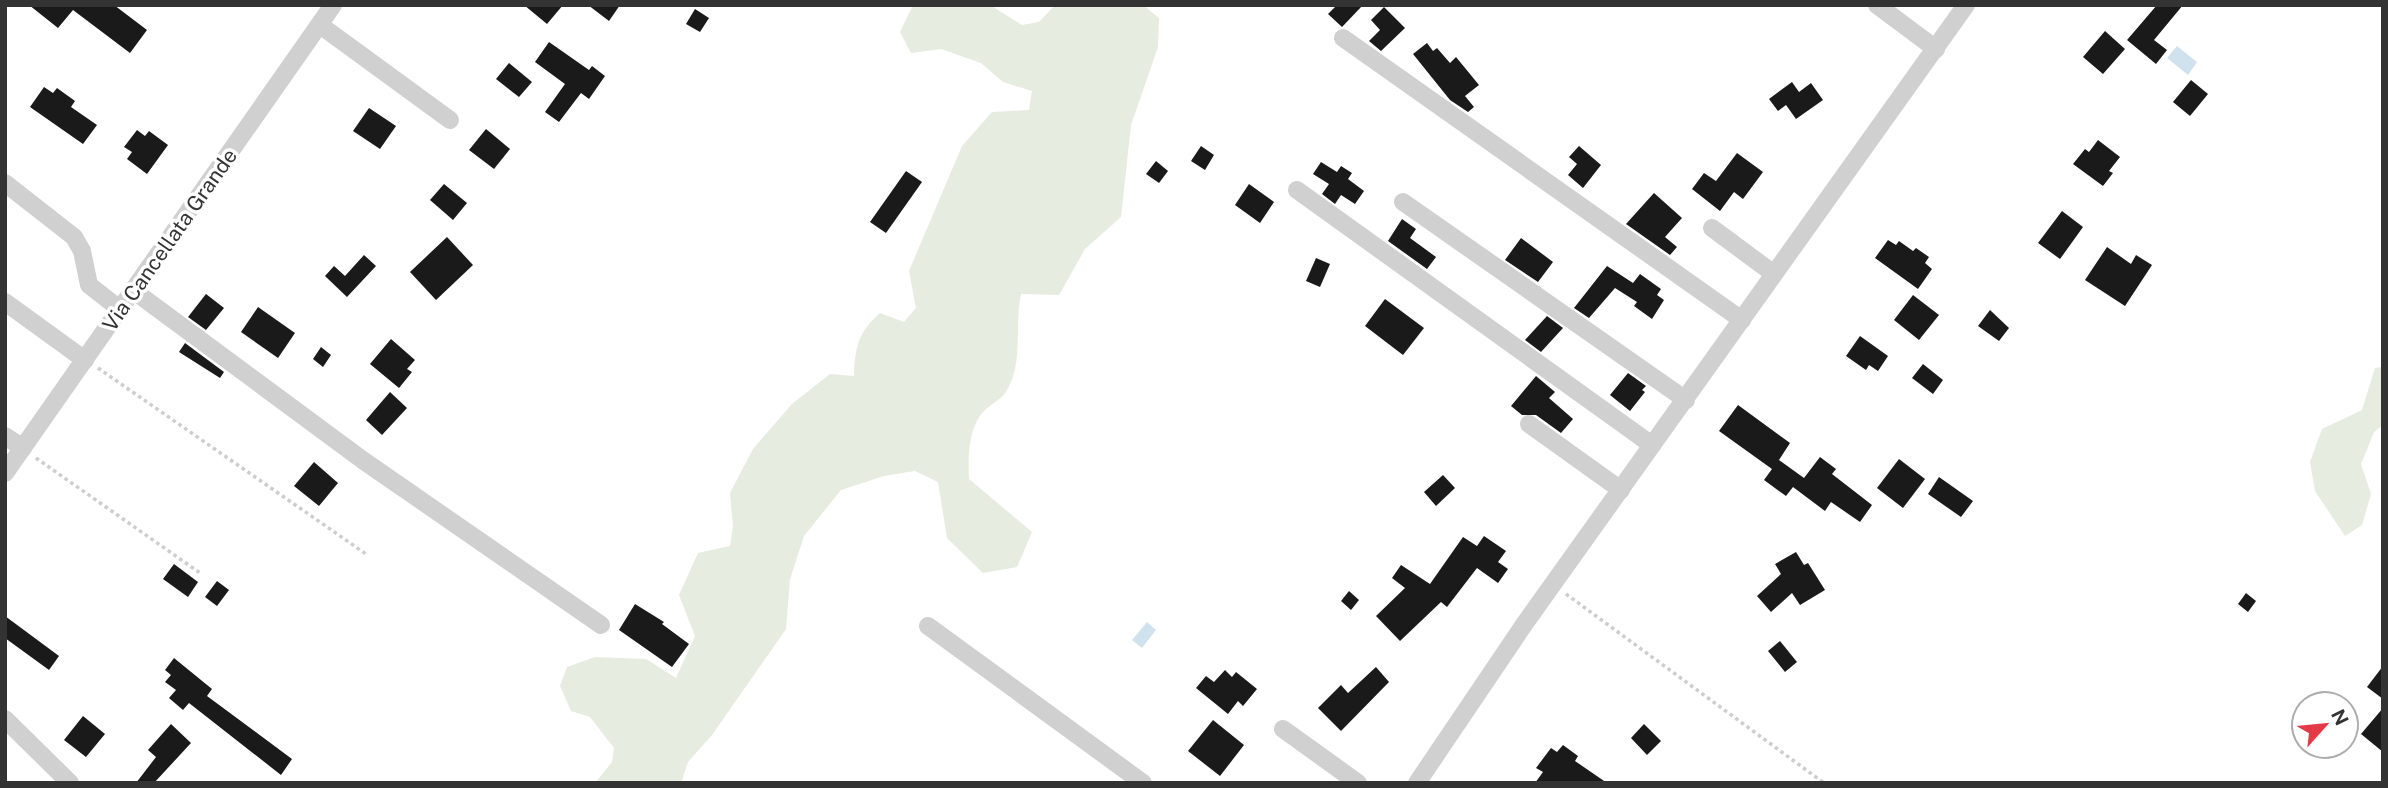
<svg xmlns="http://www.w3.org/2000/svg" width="2388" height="788" font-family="'Public Sans',sans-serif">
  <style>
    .green { fill: #e6ecdf }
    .water { fill: #cfe2ee }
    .building { fill: #1a1a1a }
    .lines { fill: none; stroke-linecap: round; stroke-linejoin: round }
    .path { stroke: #cdcdcd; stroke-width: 3.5; stroke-dasharray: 3.5 3.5; stroke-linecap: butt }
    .minor { stroke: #d0d0d0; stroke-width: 18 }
    .labels { text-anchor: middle; stroke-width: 7; stroke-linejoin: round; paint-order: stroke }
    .street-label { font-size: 21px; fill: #333; stroke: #fff }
  </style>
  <rect width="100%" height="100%" fill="#fff"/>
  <g class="green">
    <path d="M 913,5 L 990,5 L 1022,25 L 1039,22 L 1055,5 L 1143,5 L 1159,18 L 1158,47 L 1131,125 L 1121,217 L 1085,249 L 1059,295 L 1021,294 C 1014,325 1024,361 1007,390 C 1003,399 990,404 983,412 C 968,429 968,458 969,479 L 1032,532 L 1017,567 L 983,573 L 947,538 L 938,482 L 915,471 L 884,476 L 841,490 L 804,536 L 790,579 L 786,629 L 712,735 L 688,762 L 681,783 L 595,783 L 612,762 L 614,748 L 590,717 L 571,711 L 560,686 L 567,667 L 595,657 L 646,659 L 676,678 L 695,636 L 679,595 L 698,553 L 730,546 L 733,526 L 730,493 L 753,449 L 792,404 L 830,374 L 854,376 C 855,348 858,332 880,313 L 904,322 L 916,308 L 909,271 L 962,146 L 992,112 L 1029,110 L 1032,91 L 1003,82 L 981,63 L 941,49 L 911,53 L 900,32 Z"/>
    <polygon points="2383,367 2383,425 2374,432 2361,464 2371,494 2362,525 2345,536 2315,491 2310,462 2322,429 2362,410 2375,368"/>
  </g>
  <g class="water">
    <polygon points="2177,46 2197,62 2188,75 2167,58"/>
    <polygon points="1147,622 1156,630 1142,648 1132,640"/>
  </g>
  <g class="building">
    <polygon points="29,5 114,5 147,30 130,53 73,10 58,28"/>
    <polygon points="524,5 563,5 547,24"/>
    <polygon points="588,5 620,5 609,21"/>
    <polygon points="1337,5 1363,5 1342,27 1328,14"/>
    <polygon points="2157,5 2183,5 2154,40 2167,50 2156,64 2127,40"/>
    <polygon points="1384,7 1405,28 1381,51 1369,41 1380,30 1371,20"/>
    <polygon points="695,9 709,18 700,32 686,24"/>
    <polygon points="2105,31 2125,49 2103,74 2083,57"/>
    <polygon points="549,42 589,70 592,66 605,76 589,99 581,93 559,122 545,112 565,84 535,62"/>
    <polygon points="1427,43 1433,51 1437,48 1450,63 1456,57 1479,85 1465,96 1474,107 1468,112 1450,100 1413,54"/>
    <polygon points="509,63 532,82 519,97 496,79"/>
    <polygon points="2191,80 2208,94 2190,116 2173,102"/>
    <polygon points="1792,82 1799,92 1811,83 1823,100 1796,119 1786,105 1778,111 1769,99"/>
    <polygon points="44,87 53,93 57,88 75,101 71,107 97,125 83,144 30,107"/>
    <polygon points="369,108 396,126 380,149 353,131"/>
    <polygon points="486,129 510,149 494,169 469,150"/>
    <polygon points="137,130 145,136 149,131 168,145 147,174 127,159 132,152 124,147"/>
    <polygon points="2098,140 2120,157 2109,171 2113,173 2103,186 2073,164 2085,149 2089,152"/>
    <polygon points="1201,146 1214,155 1205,170 1191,161"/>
    <polygon points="1579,146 1601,165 1583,188 1568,175 1577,164 1569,157"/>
    <polygon points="1737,153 1763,172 1743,199 1734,192 1720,211 1692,189 1704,173 1716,181"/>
    <polygon points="1156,161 1168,171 1159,183 1146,174"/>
    <polygon points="1321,162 1337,172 1341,166 1352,173 1348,179 1364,191 1355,204 1341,195 1335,204 1322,194 1329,184 1313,174"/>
    <polygon points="906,171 922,182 886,233 870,222"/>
    <polygon points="444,184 467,203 453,220 430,200"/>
    <polygon points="1249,184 1274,202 1260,223 1235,205"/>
    <polygon points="1654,193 1682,218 1665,237 1677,247 1670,255 1626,224"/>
    <polygon points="2062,211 2083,227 2060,259 2038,243"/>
    <polygon points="1402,219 1416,229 1410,238 1436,257 1427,269 1388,241"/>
    <polygon points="447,237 473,265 436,300 410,272"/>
    <polygon points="1521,238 1553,262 1538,282 1505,260"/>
    <polygon points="1888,240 1896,245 1899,241 1913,251 1916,248 1929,257 1925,263 1932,269 1918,289 1875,258"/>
    <polygon points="2107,247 2131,264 2136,255 2152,265 2125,306 2085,280"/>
    <polygon points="364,255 376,266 347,297 325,276 334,266 345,276"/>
    <polygon points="1316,258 1330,264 1320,287 1306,281"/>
    <polygon points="1607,266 1633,283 1640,274 1661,289 1657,295 1664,300 1652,319 1634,306 1637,302 1615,288 1589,318 1574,308"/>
    <polygon points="206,294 224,308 206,330 188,317"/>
    <polygon points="1913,295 1939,315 1919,340 1894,320"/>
    <polygon points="1385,299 1424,328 1403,355 1365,326"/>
    <polygon points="258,307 295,333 278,358 241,332"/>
    <polygon points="1990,310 2009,328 1999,341 1978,326"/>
    <polygon points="1547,316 1563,328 1541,352 1525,340"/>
    <polygon points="1860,336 1888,356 1878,371 1869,365 1866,370 1846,356"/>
    <polygon points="391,339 415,360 407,369 412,372 399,388 370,364"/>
    <polygon points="185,343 224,372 220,378 179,352"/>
    <polygon points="321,347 331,355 323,367 313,359"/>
    <polygon points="1923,364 1943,380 1933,394 1912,378"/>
    <polygon points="1628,373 1646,386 1642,390 1645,392 1630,411 1610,395"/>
    <polygon points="1536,376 1555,392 1549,398 1573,419 1561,433 1536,415 1522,415 1511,406"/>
    <polygon points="390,392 407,408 382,435 366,420"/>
    <polygon points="1738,405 1790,443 1779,460 1804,478 1820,457 1836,469 1832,474 1872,505 1860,522 1831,502 1825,511 1793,487 1786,496 1764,480 1772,469 1719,431"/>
    <polygon points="1899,459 1925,479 1903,508 1877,488"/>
    <polygon points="314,462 338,483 319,506 294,486"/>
    <polygon points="1443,475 1455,488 1436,506 1424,492"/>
    <polygon points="1939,477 1973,501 1961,517 1928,494"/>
    <polygon points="1484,536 1506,551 1498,562 1508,569 1498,583 1477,568 1447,607 1441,602 1400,641 1376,616 1405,588 1392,578 1401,565 1430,584 1463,537 1477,546"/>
    <polygon points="1796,552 1804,565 1808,563 1825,590 1800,605 1792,593 1771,612 1757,596 1781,574 1775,564"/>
    <polygon points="174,564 198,582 188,597 163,579"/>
    <polygon points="217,581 229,590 217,606 205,597"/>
    <polygon points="1349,591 1359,600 1351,610 1341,601"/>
    <polygon points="2246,593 2256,601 2248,612 2238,604"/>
    <polygon points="635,604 664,622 662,624 689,644 672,667 619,630"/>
    <polygon points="5,616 59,656 49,670 5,638"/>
    <polygon points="1780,641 1797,662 1785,672 1768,651"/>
    <polygon points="174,658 212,689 207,696 292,759 281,775 189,703 183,710 169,698 176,690 165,682 171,675 165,670"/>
    <polygon points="2383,666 2383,699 2367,687"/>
    <polygon points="1376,667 1389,682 1341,731 1318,708 1341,685 1348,693"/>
    <polygon points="1225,670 1232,677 1236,672 1257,689 1243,706 1238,701 1228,714 1196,688 1206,676 1214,682"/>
    <polygon points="2383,708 2383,752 2361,734"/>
    <polygon points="83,716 105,734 86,757 64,740"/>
    <polygon points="1213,720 1244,745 1220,776 1188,751"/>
    <polygon points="171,724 191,743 154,783 136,783 156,757 148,750"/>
    <polygon points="1644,724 1661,741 1647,755 1631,738"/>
    <polygon points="1563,745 1578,756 1575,761 1607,783 1535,783 1543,772 1536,768 1551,748 1557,752"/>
  </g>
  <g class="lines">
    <g class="path">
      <polyline points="98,368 366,554"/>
      <polyline points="36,458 200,573"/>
      <polyline points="1566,594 1824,783"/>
    </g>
    <g class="minor">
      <polyline points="1877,5 1936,49"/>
      <polyline points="320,25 450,120"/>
      <polyline points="1343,38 1742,320"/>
      <polyline points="5,183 74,237 82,251 89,285 121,310"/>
      <polyline points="1297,190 1652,445"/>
      <polyline points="1403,202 1686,400"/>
      <polyline points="1712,228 1774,274"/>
      <polyline points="134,291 364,461 601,625"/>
      <polyline points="5,302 85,360"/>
      <polyline points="1529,424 1621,490"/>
      <polyline points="5,436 23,448"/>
      <polyline points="5,473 333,5"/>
      <polyline points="928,626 1143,783"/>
      <polyline points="5,719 70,783"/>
      <polyline points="1283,729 1358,783"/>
      <polyline points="1417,783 1523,626 1966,5"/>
    </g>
  </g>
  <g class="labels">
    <g class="street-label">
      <text transform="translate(170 240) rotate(-55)" y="7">Via Cancellata Grande</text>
    </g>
  </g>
  <rect width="2388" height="788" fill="none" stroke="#333333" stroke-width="14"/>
  <g transform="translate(2325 725) rotate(63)"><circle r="33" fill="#ffffff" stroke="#adadad" stroke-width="2"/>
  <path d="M0-5L12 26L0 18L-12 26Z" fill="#e63946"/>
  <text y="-10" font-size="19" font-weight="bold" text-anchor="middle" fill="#333333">N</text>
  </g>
</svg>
